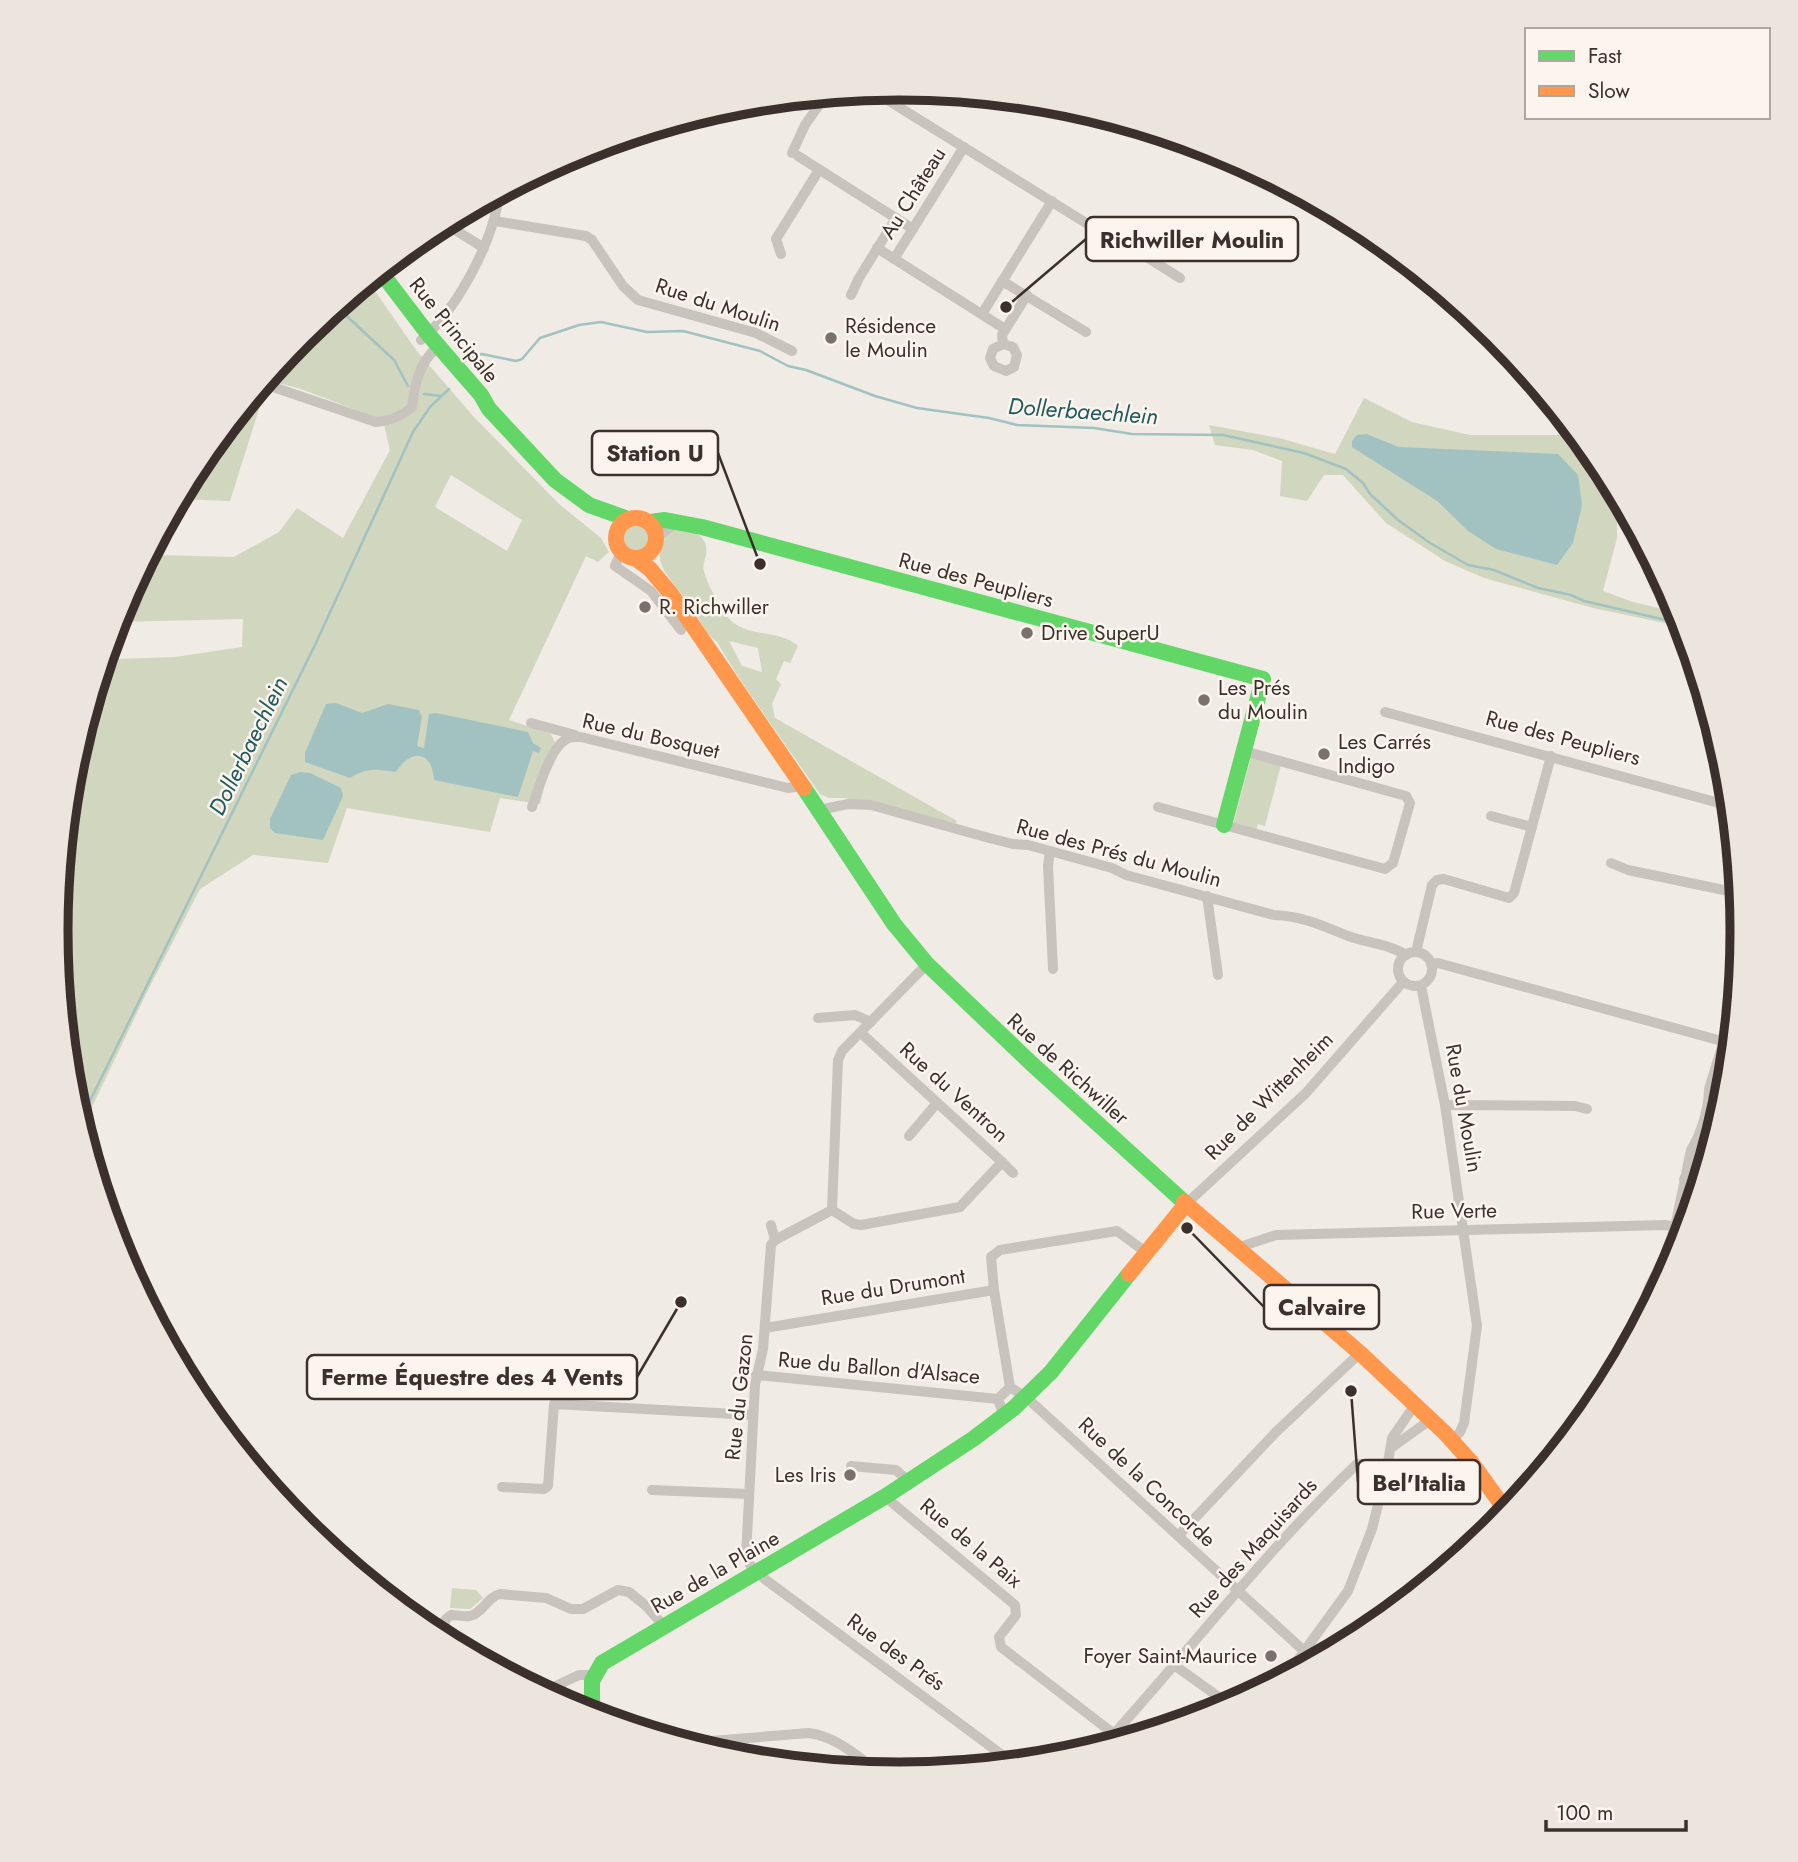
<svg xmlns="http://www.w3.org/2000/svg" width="1798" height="1862" font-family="Jost,sans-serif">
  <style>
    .green { fill: #d1d6bf; fill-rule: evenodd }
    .water { fill: #a1c2c1 }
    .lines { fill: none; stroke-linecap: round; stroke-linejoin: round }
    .stream { stroke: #a1c2c1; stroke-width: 2.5 }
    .street { stroke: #c9c3be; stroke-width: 10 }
    .fast { stroke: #63d668; stroke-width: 16 }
    .slow { stroke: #ff974d; stroke-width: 16 }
    .poi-dot { fill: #7a716c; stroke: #fbf5ee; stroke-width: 2.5 }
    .labels { text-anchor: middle; stroke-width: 5; stroke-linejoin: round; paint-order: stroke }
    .street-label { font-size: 21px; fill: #3b302b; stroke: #fbf5ee }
    .poi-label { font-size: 21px; fill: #3b302b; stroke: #fbf5ee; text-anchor: start }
    .water-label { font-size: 23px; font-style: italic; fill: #1f5a5e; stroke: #fbf5ee }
    .rim { fill: none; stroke: #3b302b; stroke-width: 9 }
    .leader { fill: none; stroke: #3b302b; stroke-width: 2.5 }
    .callout-dot { fill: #3b302b; stroke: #fbf5ee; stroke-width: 2.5 }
    .callout { fill: #fbf5ee; stroke: #3b302b; stroke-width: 2.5 }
    .callout-label { font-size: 23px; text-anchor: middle; font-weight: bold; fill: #3b302b }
  </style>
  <rect width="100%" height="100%" fill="#f0ebe5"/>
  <g class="green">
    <path d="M 368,281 L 416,350 L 473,416 L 559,504 L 601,538 L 609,552 L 598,562 L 586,556 L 509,720 L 551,734 L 555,743 L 540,804 L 500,798 L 490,832 L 347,808 L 328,863 L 253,855 L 200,889 L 146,994 L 82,1128 L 72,1095 L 56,931 L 72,766 L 112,635 L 116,659 L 175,657 L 242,647 L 243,619 L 116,622 L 120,608 L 157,540 L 156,555 L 234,557 L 279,532 L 297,508 L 343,538 L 390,450 L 383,420 L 298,388 L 266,380 L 303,335 ZM 451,475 L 522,520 L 507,551 L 435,507 Z"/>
    <polygon points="263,384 264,393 230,501 179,499 198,462"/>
    <path d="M 1364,398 L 1412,422 L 1470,435 L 1577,435 L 1600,463 L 1617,494 L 1617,538 L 1603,591 L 1633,602 L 1679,613 L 1683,627 L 1593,608 L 1484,578 L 1445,561 L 1386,523 L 1343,475 L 1324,475 L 1307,501 L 1280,496 L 1282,461 L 1253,450 L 1215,445 L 1209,425 L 1279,438 L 1335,454 ZM 1367,434 L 1399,447 L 1468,531 L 1437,501 L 1395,473 Z"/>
    <circle cx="637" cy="538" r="13"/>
    <path d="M 680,528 C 695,532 709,536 706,555 C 705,560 702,566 704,571 C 706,581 719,606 726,615 C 744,640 778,627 798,646 L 790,663 L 784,661 L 776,679 L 781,684 L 772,704 L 775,718 L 957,821 L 955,824 L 845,798 L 829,798 L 820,794 L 743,684 L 717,642 L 708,634 C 699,620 690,605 680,592 C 665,572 650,559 667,532 ZM 729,641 L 758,648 L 762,672 L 742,666 Z"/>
    <polygon points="1251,757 1281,765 1265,826 1258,824 1256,831 1233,825"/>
    <polygon points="452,1588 476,1590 483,1598 470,1609 450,1608"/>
  </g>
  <g class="water">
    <polygon points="1367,434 1399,447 1558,454 1578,475 1582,505 1573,543 1557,565 1496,549 1468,531 1437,501 1352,447 1352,441 1357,435"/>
    <path d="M 336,703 L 362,713 L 388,704 L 419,710 L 422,717 L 417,746 L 424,748 L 429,714 L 436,713 L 528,732 L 533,743 L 541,748 L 539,753 L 533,751 L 518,797 L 434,780 C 432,749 410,749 396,772 C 377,769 366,767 350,778 L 305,762 L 305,753 L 326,704 Z"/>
    <polygon points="300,772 310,773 341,788 343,796 323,840 275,833 270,828 270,819 291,775"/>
  </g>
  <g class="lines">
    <g class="stream">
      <polyline points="337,307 394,360 408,386"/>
      <polyline points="462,362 482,354 516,361 522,359 540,338 579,325 601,322 647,332 683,331 760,351 788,366 806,370 875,396 917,408 989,418 1017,425 1094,428 1132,434 1223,435 1304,453 1346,469 1363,483 1370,494 1398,520 1430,543 1468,565 1494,570 1538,588 1571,595 1584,601 1683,624"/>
      <polyline points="424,394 441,396"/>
      <polyline points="80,1121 315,645 413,432 430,407 449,389"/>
    </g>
    <g class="street">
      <polyline points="873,91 1128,249 1145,256 1180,278"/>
      <polyline points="792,153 805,125 826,95"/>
      <polyline points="798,156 913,229"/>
      <polyline points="495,221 586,236 592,240 623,286 638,300 756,333 792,351"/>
      <polyline points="444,223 484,248"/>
      <polyline points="877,248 1005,329"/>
      <polyline points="781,254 776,239 819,170"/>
      <polyline points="894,259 964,147"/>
      <polyline points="1002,281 1086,332"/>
      <polyline points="851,295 859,278 896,218"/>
      <polyline points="982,314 1052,201"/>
      <path d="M 421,340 C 457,310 494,240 499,194"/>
      <polyline points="1003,344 993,349 990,358 994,366 1006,371 1014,367 1017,355 1013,347 1003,344 1002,335 1027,295"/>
      <path d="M 273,387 L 376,422 C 391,421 401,416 412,407 C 415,383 419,363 438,346"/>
      <polyline points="657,537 677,522"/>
      <polyline points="621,552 615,566 651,591 681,630"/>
      <polyline points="1385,712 1730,806"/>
      <polyline points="531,723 575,735"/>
      <path d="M 532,807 C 538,790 550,749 565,740 C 570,736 575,737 581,737 L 788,788 L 803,786"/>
      <polyline points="1158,807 1385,869 1393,863 1410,803 1406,796 1244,751"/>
      <path d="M 819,810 L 848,804 L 871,805 L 989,838 L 1013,844 L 1028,845 L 1112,868 L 1126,875 L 1274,915 C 1300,916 1319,924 1343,934 C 1363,943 1388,943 1406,955"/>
      <polyline points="1491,816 1532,827"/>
      <polyline points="1050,851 1048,866 1053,969"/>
      <polyline points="1611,863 1628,870 1738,893"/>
      <polyline points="1207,896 1218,975"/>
      <circle cx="1415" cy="969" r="17"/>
      <polyline points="1416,952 1432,885 1437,880 1444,879 1509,898 1514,893 1551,756"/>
      <polyline points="1432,964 1438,963 1729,1043"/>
      <polyline points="1421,986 1445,1105 1477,1326 1464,1423 1460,1432 1452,1441"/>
      <polyline points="818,1018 855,1015 871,1022"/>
      <polyline points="1445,1105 1575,1106 1587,1109"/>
      <polyline points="909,1136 937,1103"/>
      <polyline points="1002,1162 1013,1173"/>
      <polyline points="1684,1179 1699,1183"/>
      <polyline points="1186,1204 1306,1093 1403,982"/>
      <polyline points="832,1210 854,1224 861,1225 960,1207 1002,1162 861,1033"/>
      <polyline points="832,1210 838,1060 842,1051 927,964"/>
      <polyline points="771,1225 775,1240 771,1245 763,1349 755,1385 746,1556 750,1565 766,1580 1013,1763"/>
      <polyline points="775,1240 832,1210"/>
      <polyline points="1237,1248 1276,1235 1665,1225 1675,1227"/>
      <polyline points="994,1290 1010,1387"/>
      <polyline points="765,1328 994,1290 991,1257 1000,1250 1117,1231 1147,1253"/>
      <path d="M 1622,1359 L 1649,1288 L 1664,1258 L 1675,1227 L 1691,1150 C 1701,1134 1709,1108 1709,1089 L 1733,1011 L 1737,986"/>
      <polyline points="756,1375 998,1399"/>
      <polyline points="1004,1416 998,1399 1010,1387 1027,1398 1303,1650"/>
      <polyline points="1391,1448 1430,1420"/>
      <polyline points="851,1466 896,1470 909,1482"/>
      <polyline points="502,1487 544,1489 548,1486 554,1404 753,1415"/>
      <polyline points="652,1490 749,1494"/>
      <polyline points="884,1496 1015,1605 1016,1615 999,1637 1001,1647 1114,1734"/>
      <polyline points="1178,1536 1276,1432 1360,1353"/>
      <path d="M 444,1639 L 445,1620 L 451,1615 C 457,1615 464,1617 470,1616 C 483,1613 487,1597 500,1594 L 546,1598 L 571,1609 L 583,1609 L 618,1590 L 629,1592 L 645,1605 L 664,1626"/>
      <polyline points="1174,1665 1230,1705"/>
      <polyline points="1287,1675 1348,1591 1372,1529 1387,1469 1392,1438 1414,1406"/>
      <polyline points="543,1692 579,1675 593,1675"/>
      <path d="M 686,1743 L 809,1733 C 837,1737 857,1756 879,1772"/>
      <path d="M 1103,1746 C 1188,1653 1265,1551 1357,1464 L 1373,1465 L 1387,1469"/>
    </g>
    <g class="fast">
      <polyline points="380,271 428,334 481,395 489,409 555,480 589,505 628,519"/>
      <polyline points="650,522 665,520 702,527 1263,679 1224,825"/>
      <polyline points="804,788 894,924 927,964 1032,1064 1184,1202"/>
      <polyline points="592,1715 592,1681 602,1663 886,1496 973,1439 1014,1408 1051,1372 1129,1274"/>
    </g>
    <g class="slow">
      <circle cx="636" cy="538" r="20"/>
      <polyline points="635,558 650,569 671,594 804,788"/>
      <polyline points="1184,1202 1360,1353 1445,1433 1471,1462 1507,1512"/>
      <polyline points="1129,1274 1186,1204"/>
    </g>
  </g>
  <g class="poi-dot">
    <circle cx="831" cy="338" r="7"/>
    <circle cx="645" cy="607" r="7"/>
    <circle cx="1027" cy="633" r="7"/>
    <circle cx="1204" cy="700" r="7"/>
    <circle cx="1324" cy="754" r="7"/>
    <circle cx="850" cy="1475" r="7"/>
    <circle cx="1271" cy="1656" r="7"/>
  </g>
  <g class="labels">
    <g class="street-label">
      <text transform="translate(913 193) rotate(-58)" y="7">Au Château</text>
      <text transform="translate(718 305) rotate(18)" y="7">Rue du Moulin</text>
      <text transform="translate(454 330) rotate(51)" y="7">Rue Principale</text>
      <text transform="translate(976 580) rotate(15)" y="7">Rue des Peupliers</text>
      <text transform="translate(651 736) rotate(13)" y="7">Rue du Bosquet</text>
      <text transform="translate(1563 738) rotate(15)" y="7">Rue des Peupliers</text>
      <text transform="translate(1119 853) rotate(15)" y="7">Rue des Prés du Moulin</text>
      <text transform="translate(1068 1069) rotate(42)" y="7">Rue de Richwiller</text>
      <text transform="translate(954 1092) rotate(42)" y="7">Rue du Ventron</text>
      <text transform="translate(1269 1096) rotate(-45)" y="7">Rue de Wittenheim</text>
      <text transform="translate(1464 1108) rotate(80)" y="7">Rue du Moulin</text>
      <text transform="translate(1454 1211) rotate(-1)" y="7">Rue Verte</text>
      <text transform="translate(893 1287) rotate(-9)" y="7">Rue du Drumont</text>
      <text transform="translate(879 1368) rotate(5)" y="7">Rue du Ballon d'Alsace</text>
      <text transform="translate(739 1397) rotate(-84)" y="7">Rue du Gazon</text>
      <text transform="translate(1147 1482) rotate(43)" y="7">Rue de la Concorde</text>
      <text transform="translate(971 1543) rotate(40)" y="7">Rue de la Paix</text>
      <text transform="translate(1253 1548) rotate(-48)" y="7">Rue des Maquisards</text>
      <text transform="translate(715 1572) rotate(-30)" y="7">Rue de la Plaine</text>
      <text transform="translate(896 1652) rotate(36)" y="7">Rue des Prés</text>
    </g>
    <g class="poi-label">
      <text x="845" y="333">Résidence<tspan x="845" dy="24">le Moulin</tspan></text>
      <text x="659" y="614">R. Richwiller</text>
      <text x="1041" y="640">Drive SuperU</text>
      <text x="1218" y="695">Les Prés<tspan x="1218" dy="24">du Moulin</tspan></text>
      <text x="1338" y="749">Les Carrés<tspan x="1338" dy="24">Indigo</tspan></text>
      <text x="836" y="1482" text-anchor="end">Les Iris</text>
      <text x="1257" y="1663" text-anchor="end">Foyer Saint-Maurice</text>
    </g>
    <g class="water-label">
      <text transform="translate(1083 411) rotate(4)" y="8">Dollerbaechlein</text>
      <text transform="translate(248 746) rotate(-64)" y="8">Dollerbaechlein</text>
    </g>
  </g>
  <path d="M0 0H1798V1862H0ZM68 931a831 831 0 1 1 1662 0a831 831 0 1 1-1662 0Z" fill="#ece5de" fill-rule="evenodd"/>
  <path class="rim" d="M68 931a831 831 0 1 1 1662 0a831 831 0 1 1-1662 0Z"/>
  <path class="leader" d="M1006 307L1086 239M760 564L718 453M1187 1228L1264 1307M681 1302L637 1377M1351 1391L1358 1482"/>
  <g class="callout-dot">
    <circle cx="1006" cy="307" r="7"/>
    <circle cx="760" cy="564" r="7"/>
    <circle cx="1187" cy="1228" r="7"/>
    <circle cx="681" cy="1302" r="7"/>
    <circle cx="1351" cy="1391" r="7"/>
  </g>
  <g class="callout">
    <rect x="1086" y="217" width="212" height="44" rx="7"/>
    <rect x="592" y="431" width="126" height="44" rx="7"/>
    <rect x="1264" y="1285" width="115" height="44" rx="7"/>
    <rect x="307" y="1355" width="330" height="44" rx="7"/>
    <rect x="1358" y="1460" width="122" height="44" rx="7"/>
  </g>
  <g class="callout-label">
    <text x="1192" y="248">Richwiller Moulin</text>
    <text x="655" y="461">Station U</text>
    <text x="1322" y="1315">Calvaire</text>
    <text x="472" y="1385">Ferme Équestre des 4 Vents</text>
    <text x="1419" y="1491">Bel'Italia</text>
  </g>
  <rect x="1525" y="28" width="245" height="91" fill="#fbf5ee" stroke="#aea6a0" stroke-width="2"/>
  <rect x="1539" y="51" width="35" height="10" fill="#63d668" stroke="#aea6a0" stroke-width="2"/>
  <text x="1588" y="63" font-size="21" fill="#3b302b">Fast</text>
  <rect x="1539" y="86" width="35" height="10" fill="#ff974d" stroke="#aea6a0" stroke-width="2"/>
  <text x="1588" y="98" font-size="21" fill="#3b302b">Slow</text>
  <path d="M1546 1820v10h140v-10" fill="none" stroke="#3b302b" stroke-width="3.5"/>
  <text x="1556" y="1820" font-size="21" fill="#3b302b" stroke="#fbf5ee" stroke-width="5" paint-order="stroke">100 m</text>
</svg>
